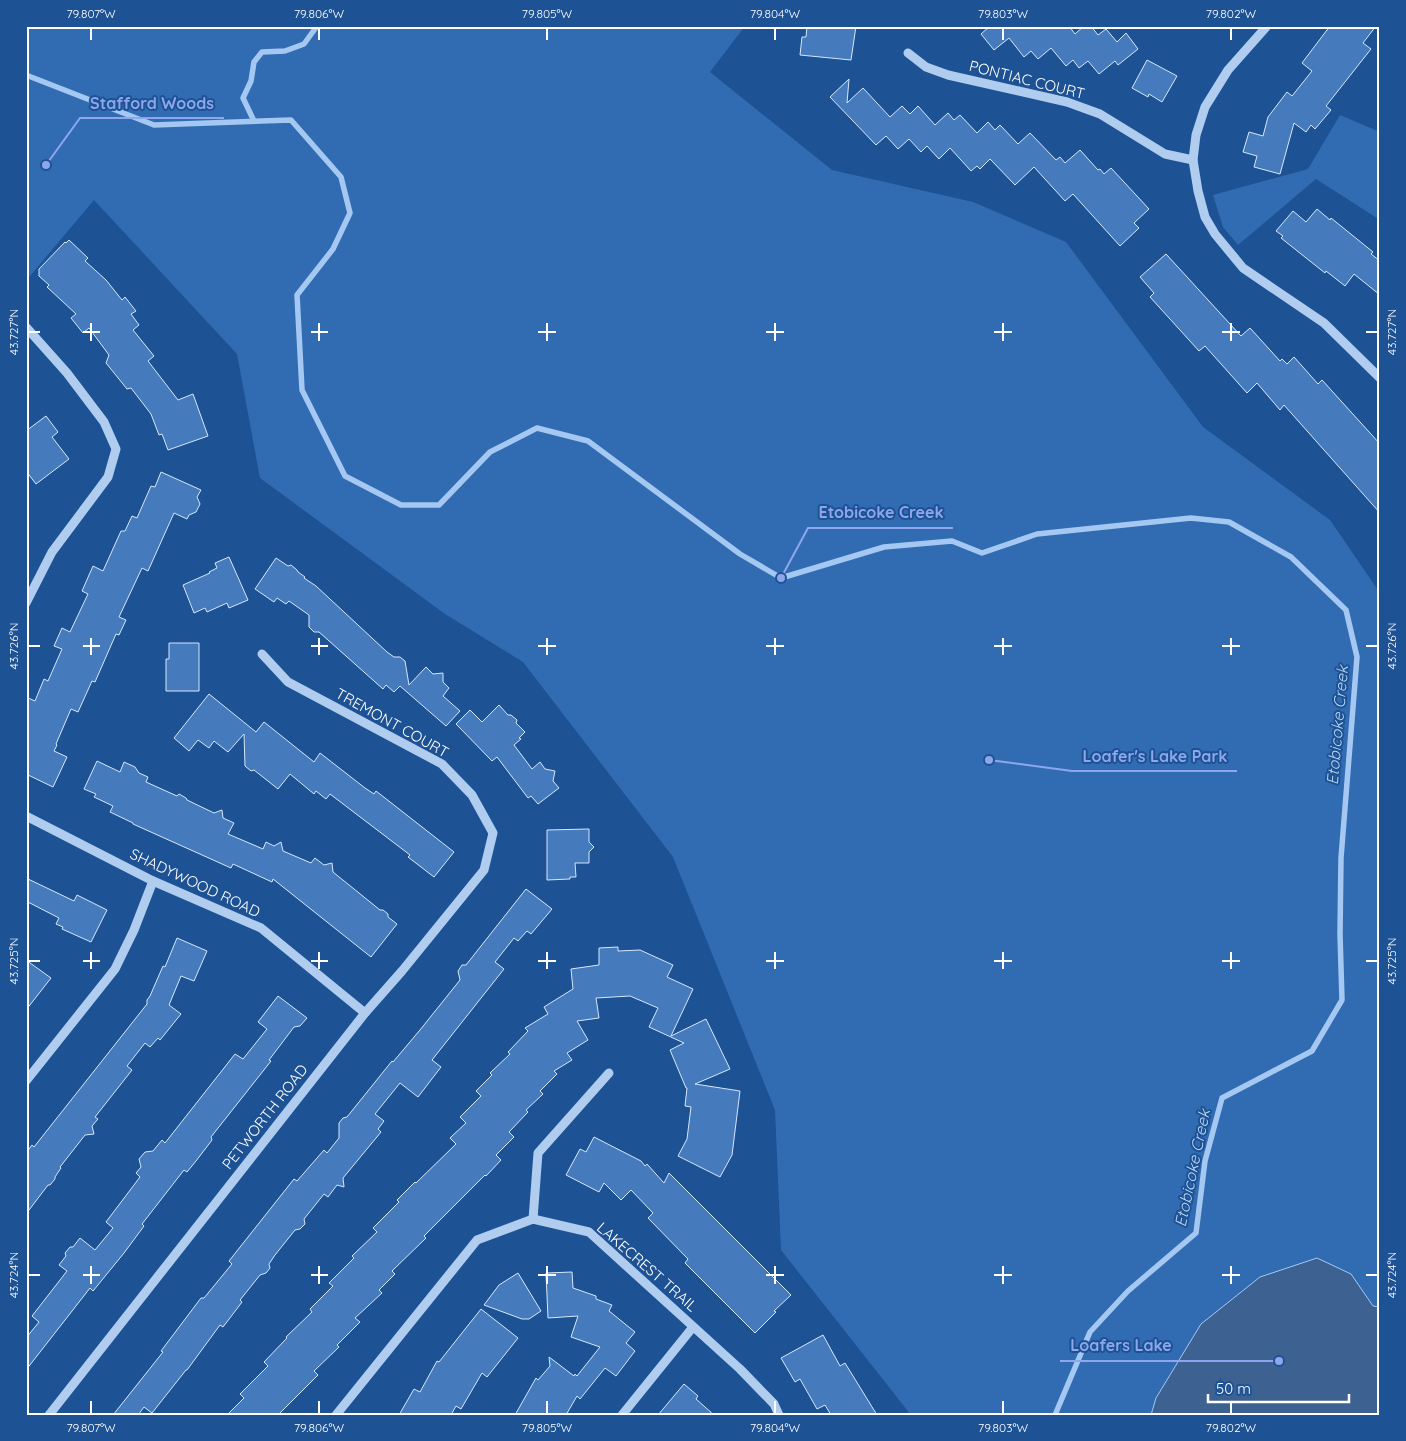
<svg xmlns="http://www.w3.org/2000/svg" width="1406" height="1441" font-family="Quicksand,sans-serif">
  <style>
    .green { fill: #316cb3 }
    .water { fill: #3d6292; stroke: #a4c8f1 }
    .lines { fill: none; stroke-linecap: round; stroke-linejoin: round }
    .stream { stroke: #a4c8f1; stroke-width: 5.5 }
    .building { fill: #457bbc; stroke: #d7e7fb }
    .minor { stroke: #b0cdef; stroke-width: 9 }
    .ticks { fill: none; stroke: #fff; stroke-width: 2 }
    .labels { text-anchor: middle; stroke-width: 4; stroke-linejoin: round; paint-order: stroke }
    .street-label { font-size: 15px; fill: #fff; stroke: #1d5295 }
    .water-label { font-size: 16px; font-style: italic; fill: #bdd7f6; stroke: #1d5295 }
    .leader { fill: none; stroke: #8ea6ec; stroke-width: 2 }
    .callout-dot { fill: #8ea6ec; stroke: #1d5295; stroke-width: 2 }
    .callout-label { font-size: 16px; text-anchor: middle; font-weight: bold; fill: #8ea6ec; stroke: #1d5295; stroke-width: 4; stroke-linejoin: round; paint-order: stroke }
    .neatline { fill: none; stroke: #fff; stroke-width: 2 }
    .ticks-label { font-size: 12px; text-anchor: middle; fill: #fff }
  </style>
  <rect width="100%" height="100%" fill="#1d5295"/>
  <g class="green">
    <polygon points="26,26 745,26 710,72 832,170 973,202 1066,242 1203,427 1330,520 1380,593 1380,1415 911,1415 781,1250 775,1110 673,857 523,662 445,614 260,478 237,354 94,200 30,276 26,277"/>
    <polygon points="1340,115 1380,132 1380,220 1316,179 1238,245 1223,227 1213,195 1308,169"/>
  </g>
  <polygon class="water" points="1317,1258 1351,1274 1373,1306 1380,1307 1380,1415 1151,1415 1156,1398 1201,1324 1260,1277"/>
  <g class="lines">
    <g class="stream">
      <polyline points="26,75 154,125 291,120 341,177 350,213 333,249 297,295 302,390 345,476 401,505 439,505 490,452 537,428 588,441 740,554 781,578 884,547 952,541 982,553 1037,534 1191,518 1229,522 1291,557 1346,610 1357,657 1341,858 1340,934 1342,1000 1312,1051 1222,1098 1205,1161 1196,1233 1128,1291 1090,1332 1055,1415"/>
      <polyline points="254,121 243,98 251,81 254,62 262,52 285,51 304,44 317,26"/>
    </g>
  </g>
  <g class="building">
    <polygon points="807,26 856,26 851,60 800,55 802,37 806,37"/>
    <polygon points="990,26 1069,26 1075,34 1084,26 1091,26 1098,35 1106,29 1117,42 1126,33 1138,49 1118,65 1115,61 1099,74 1088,61 1079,68 1073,60 1066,66 1051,48 1038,59 1031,51 1024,57 1009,38 994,50 981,34"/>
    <polygon points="1330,26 1376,26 1363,43 1371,49 1326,106 1331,110 1315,129 1311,125 1306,132 1294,123 1280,174 1254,167 1257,156 1243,152 1249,132 1263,136 1268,117 1287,92 1292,96 1312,71 1302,63"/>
    <polygon points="1147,60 1177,76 1162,102 1149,94 1148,97 1132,88"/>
    <polygon points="849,79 847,103 863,88 890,117 902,106 910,114 918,106 935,125 948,113 954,120 960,115 977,133 988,122 995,130 1000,125 1018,144 1030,133 1056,160 1060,157 1065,163 1080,150 1098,170 1100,169 1104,174 1111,168 1149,209 1134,223 1139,228 1120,246 1073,194 1065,201 1034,167 1015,185 990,159 980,169 977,166 971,171 950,148 939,159 927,146 921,152 909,139 898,149 886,136 876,145 830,97"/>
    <polygon points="1317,209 1330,220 1331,218 1373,252 1371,254 1380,261 1380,295 1354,274 1345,286 1326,271 1325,273 1281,238 1283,236 1276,231 1293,211 1306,222"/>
    <polygon points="69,240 88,258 85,261 106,280 122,300 125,297 136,311 131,314 139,325 133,330 154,356 148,361 178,400 193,394 208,436 168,450 162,434 159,435 151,414 131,388 127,389 106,363 109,355 89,328 83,333 71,318 76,314 47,287 49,285 39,276 39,269 65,242 66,243"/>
    <polygon points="1166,254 1241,336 1250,328 1280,361 1282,359 1287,364 1294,357 1318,384 1322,380 1380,444 1380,513 1284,405 1280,410 1257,383 1247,393 1205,346 1199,351 1150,297 1154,293 1140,277"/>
    <polygon points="46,416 58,432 52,437 69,459 36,484 26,471 26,431"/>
    <polygon points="161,472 201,490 197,497 200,504 196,512 189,515 187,519 174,513 148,571 142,568 119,617 126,620 119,635 116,634 95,682 92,681 78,712 71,709 56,744 57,745 54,751 67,757 53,787 26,774 26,697 35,701 44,679 48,681 62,649 54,646 62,628 70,632 88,594 82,591 93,566 103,571 121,531 125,531 132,516 137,518 151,486 155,487"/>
    <polygon points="229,557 248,600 229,608 227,603 207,612 205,608 194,613 183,585 210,573 209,572 217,568 215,563"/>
    <polygon points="276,558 288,566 291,565 297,570 298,572 305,577 304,578 316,586 387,652 394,657 400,657 405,661 409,685 426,667 433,674 443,673 443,682 449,688 443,696 460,711 446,726 400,686 394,692 386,685 383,689 319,632 314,632 309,627 309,615 289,601 286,604 277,598 274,602 255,589"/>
    <polygon points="169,643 199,643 199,691 166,691 166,659 169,659"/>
    <polygon points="209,694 256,732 264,722 314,762 320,753 365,788 374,794 376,791 454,852 434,877 408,857 410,855 330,794 326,799 316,791 314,794 290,774 278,789 254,770 251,771 245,766 244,734 228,752 214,741 209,748 198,740 189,751 174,738"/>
    <polygon points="499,705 508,715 511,715 517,720 516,723 525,732 519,738 521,739 514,745 532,769 540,762 545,769 555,771 553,781 559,788 538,804 531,796 528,798 497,757 492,761 456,724 470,710 482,722"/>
    <polygon points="97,761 120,772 124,762 135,767 139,773 148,777 146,782 177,796 179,794 186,798 187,800 214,813 222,810 223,818 234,823 228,834 263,849 266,842 274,846 281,842 283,851 311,863 315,858 324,865 332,863 333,872 380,910 383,910 388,914 388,917 397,924 371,957 273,879 272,882 233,864 231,868 133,824 133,823 110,812 113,806 94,797 96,794 84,789"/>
    <polygon points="589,829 589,842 594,847 589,852 589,863 575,863 576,877 570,877 570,879 547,880 547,830"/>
    <polygon points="26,878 74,901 77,895 107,910 91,942 62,929 63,927 56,924 59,918 26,901"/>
    <polygon points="526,889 552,909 531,934 527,931 518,941 514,938 495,962 504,969 432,1060 441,1067 418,1097 400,1083 375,1114 384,1121 378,1129 381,1132 343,1178 344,1187 337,1185 328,1197 324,1194 304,1219 305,1224 300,1229 295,1230 275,1255 269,1264 270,1268 266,1273 260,1275 240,1300 242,1302 236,1310 223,1327 220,1325 187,1370 186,1370 152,1413 144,1407 138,1415 113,1415 163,1352 161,1351 201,1298 204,1298 232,1264 229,1261 294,1179 297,1181 324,1150 327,1153 339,1138 339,1123 343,1118 347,1117 392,1061 393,1062 420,1030 460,980 458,971 462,965 466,965"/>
    <polygon points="177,938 207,951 194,981 181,976 169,1005 181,1014 160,1040 158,1038 150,1047 145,1043 127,1066 132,1070 95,1117 98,1119 92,1126 94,1134 85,1135 60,1167 61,1168 55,1177 55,1179 50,1185 48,1185 26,1214 26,1153 32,1145 34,1147 147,1004 147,1000 150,996 163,966 165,967"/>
    <polygon points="618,947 618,951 640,950 673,965 667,977 693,989 671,1036 706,1019 730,1069 695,1084 740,1091 732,1155 720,1177 678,1156 687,1139 691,1107 685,1106 687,1088 686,1088 670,1050 684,1043 649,1027 658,1008 630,996 596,998 599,1018 577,1021 588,1040 567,1053 572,1060 554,1071 557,1074 540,1091 543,1094 526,1110 528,1112 509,1132 514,1137 496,1155 501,1160 486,1176 485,1175 424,1236 426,1238 392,1271 395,1274 379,1290 382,1293 355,1318 360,1322 337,1345 339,1347 314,1371 318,1375 278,1415 227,1415 244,1398 240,1394 268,1366 264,1362 287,1338 286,1337 312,1312 310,1309 333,1286 329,1283 354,1258 352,1256 377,1232 373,1228 399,1202 397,1200 415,1182 416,1183 456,1144 450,1138 466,1123 460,1117 481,1096 476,1091 492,1075 490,1073 510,1054 508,1052 528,1031 525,1028 548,1014 544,1007 573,989 571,969 599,965 599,948"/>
    <polygon points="26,960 51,978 26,1010"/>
    <polygon points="278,996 307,1018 300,1026 294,1027 269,1060 271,1061 211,1137 212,1140 196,1161 187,1172 184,1170 142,1224 144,1226 124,1253 93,1291 90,1288 26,1370 26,1338 39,1322 32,1316 67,1271 59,1265 66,1256 65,1253 70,1247 73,1247 80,1238 95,1250 113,1228 106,1222 140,1177 136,1173 141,1167 139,1159 145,1152 153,1151 162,1140 165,1143 235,1054 243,1059 267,1029 258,1022"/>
    <polygon points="594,1137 641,1161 645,1166 647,1164 664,1183 669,1173 791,1295 774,1311 776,1312 755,1333 685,1263 688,1259 648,1218 653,1213 631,1190 621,1200 604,1183 599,1192 566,1175 580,1149 586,1152"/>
    <polygon points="572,1272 573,1288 596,1296 596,1299 612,1305 609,1311 635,1332 626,1343 635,1351 616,1376 605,1368 580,1399 577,1396 566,1415 515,1415 536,1378 538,1380 550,1366 549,1357 574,1376 575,1374 577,1376 600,1347 571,1337 578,1316 548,1318 546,1273"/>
    <polygon points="518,1273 541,1311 529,1319 522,1319 484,1305 499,1285"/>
    <polygon points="481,1309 518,1338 487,1377 482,1373 461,1409 456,1406 451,1415 399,1415 414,1389 420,1392 437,1361 439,1362"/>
    <polygon points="823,1335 840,1366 845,1363 877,1415 831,1415 825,1405 817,1409 800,1379 795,1382 781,1358"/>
    <polygon points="684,1384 698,1396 696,1399 714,1415 658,1415"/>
  </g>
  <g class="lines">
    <g class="minor">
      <polyline points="1267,26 1228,70 1205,107 1196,135 1193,160 1198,191 1205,217 1215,234 1243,268 1324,323 1380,378"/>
      <polyline points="908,53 926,67 948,75 1067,102 1100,114 1165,154 1193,160"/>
      <polyline points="26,327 67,373 104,422 116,449 108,477 52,552 26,603"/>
      <polyline points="26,816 153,881 261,928 365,1013"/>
      <polyline points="26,1081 115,969 134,930 153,881"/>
      <polyline points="533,1219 538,1153 609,1073"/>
      <polyline points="49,1415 365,1013 402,971 484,870 493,833 472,795 442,764 288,682 262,654"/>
      <polyline points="336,1415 477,1240 533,1219 589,1232 740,1369 774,1404 779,1415"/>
      <polyline points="622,1415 693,1327"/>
    </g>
  </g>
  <path class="ticks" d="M 91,28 L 91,40M 319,28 L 319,40M 547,28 L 547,40M 775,28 L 775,40M 1003,28 L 1003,40M 1231,28 L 1231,40M 91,323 L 91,341M 319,323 L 319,341M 547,323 L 547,341M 775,323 L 775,341M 1003,323 L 1003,341M 1231,323 L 1231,341M 28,332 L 40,332M 83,332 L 100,332M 311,332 L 328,332M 538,332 L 556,332M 766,332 L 784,332M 994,332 L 1012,332M 1222,332 L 1240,332M 1366,332 L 1378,332M 91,638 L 91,655M 319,638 L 319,655M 547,638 L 547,655M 775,638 L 775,655M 1003,638 L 1003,655M 1231,638 L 1231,655M 28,646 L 40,646M 83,646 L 100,646M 311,646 L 328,646M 538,646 L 556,646M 766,646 L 784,646M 994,646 L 1012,646M 1222,646 L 1240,646M 1366,646 L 1378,646M 91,952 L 91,969M 319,952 L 319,969M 547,952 L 547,969M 775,952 L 775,969M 1003,952 L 1003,969M 1231,952 L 1231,969M 28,961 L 40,961M 83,961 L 100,961M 311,961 L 328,961M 538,961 L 556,961M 766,961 L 784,961M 994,961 L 1012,961M 1222,961 L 1240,961M 1366,961 L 1378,961M 91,1266 L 91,1284M 319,1266 L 319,1284M 547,1266 L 547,1284M 775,1266 L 775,1284M 1003,1266 L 1003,1284M 1231,1266 L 1231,1284M 28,1275 L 40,1275M 83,1275 L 100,1275M 311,1275 L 328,1275M 538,1275 L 556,1275M 766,1275 L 784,1275M 994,1275 L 1012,1275M 1222,1275 L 1240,1275M 1366,1275 L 1378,1275M 91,1401 L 91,1414M 319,1401 L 319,1414M 547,1401 L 547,1414M 775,1401 L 775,1414M 1003,1401 L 1003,1414M 1231,1401 L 1231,1414"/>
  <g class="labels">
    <g class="street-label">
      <text transform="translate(1027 80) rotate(14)" y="5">PONTIAC COURT</text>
      <text transform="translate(392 723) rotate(29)" y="5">TREMONT COURT</text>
      <text transform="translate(195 883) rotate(25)" y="5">SHADYWOOD ROAD</text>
      <text transform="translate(265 1117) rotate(-52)" y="5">PETWORTH ROAD</text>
      <text transform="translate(647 1267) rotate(41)" y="5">LAKECREST TRAIL</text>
    </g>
    <g class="water-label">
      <text transform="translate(1337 725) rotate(-85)" y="6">Etobicoke Creek</text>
      <text transform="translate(1192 1168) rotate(-78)" y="6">Etobicoke Creek</text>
    </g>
  </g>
  <path class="leader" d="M46 165L80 118H224M781 578L808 528H953M989 760L1072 771H1237M1279 1361L1181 1361H1060"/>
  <g class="callout-dot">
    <circle cx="46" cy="165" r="5"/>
    <circle cx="781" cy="578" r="5"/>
    <circle cx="989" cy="760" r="5"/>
    <circle cx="1279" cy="1361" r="5"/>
  </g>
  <g class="callout-label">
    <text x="152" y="109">Stafford Woods</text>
    <text x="881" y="518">Etobicoke Creek</text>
    <text x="1155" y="762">Loafer's Lake Park</text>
    <text x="1121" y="1351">Loafers Lake</text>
  </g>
  <rect width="1406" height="1441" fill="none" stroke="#1d5295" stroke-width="55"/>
  <path d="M1208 1394v8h141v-8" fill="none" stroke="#ffffff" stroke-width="2.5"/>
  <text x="1216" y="1394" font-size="15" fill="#ffffff" stroke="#1d5295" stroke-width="4" paint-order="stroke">50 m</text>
  <rect x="28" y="28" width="1350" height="1386" class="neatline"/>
  <g class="ticks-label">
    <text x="91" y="18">79.807°W</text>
    <text x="319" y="18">79.806°W</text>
    <text x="547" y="18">79.805°W</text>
    <text x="775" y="18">79.804°W</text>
    <text x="1003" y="18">79.803°W</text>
    <text x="1231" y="18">79.802°W</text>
    <text transform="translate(14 332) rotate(-90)" y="4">43.727°N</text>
    <text transform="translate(1392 332) rotate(-90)" y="4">43.727°N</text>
    <text transform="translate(14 646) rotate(-90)" y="4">43.726°N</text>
    <text transform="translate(1392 646) rotate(-90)" y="4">43.726°N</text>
    <text transform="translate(14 961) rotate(-90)" y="4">43.725°N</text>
    <text transform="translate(1392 961) rotate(-90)" y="4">43.725°N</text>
    <text transform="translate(14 1275) rotate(-90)" y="4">43.724°N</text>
    <text transform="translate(1392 1275) rotate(-90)" y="4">43.724°N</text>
    <text x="91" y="1432">79.807°W</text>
    <text x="319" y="1432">79.806°W</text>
    <text x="547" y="1432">79.805°W</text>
    <text x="775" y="1432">79.804°W</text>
    <text x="1003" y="1432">79.803°W</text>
    <text x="1231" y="1432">79.802°W</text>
  </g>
</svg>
